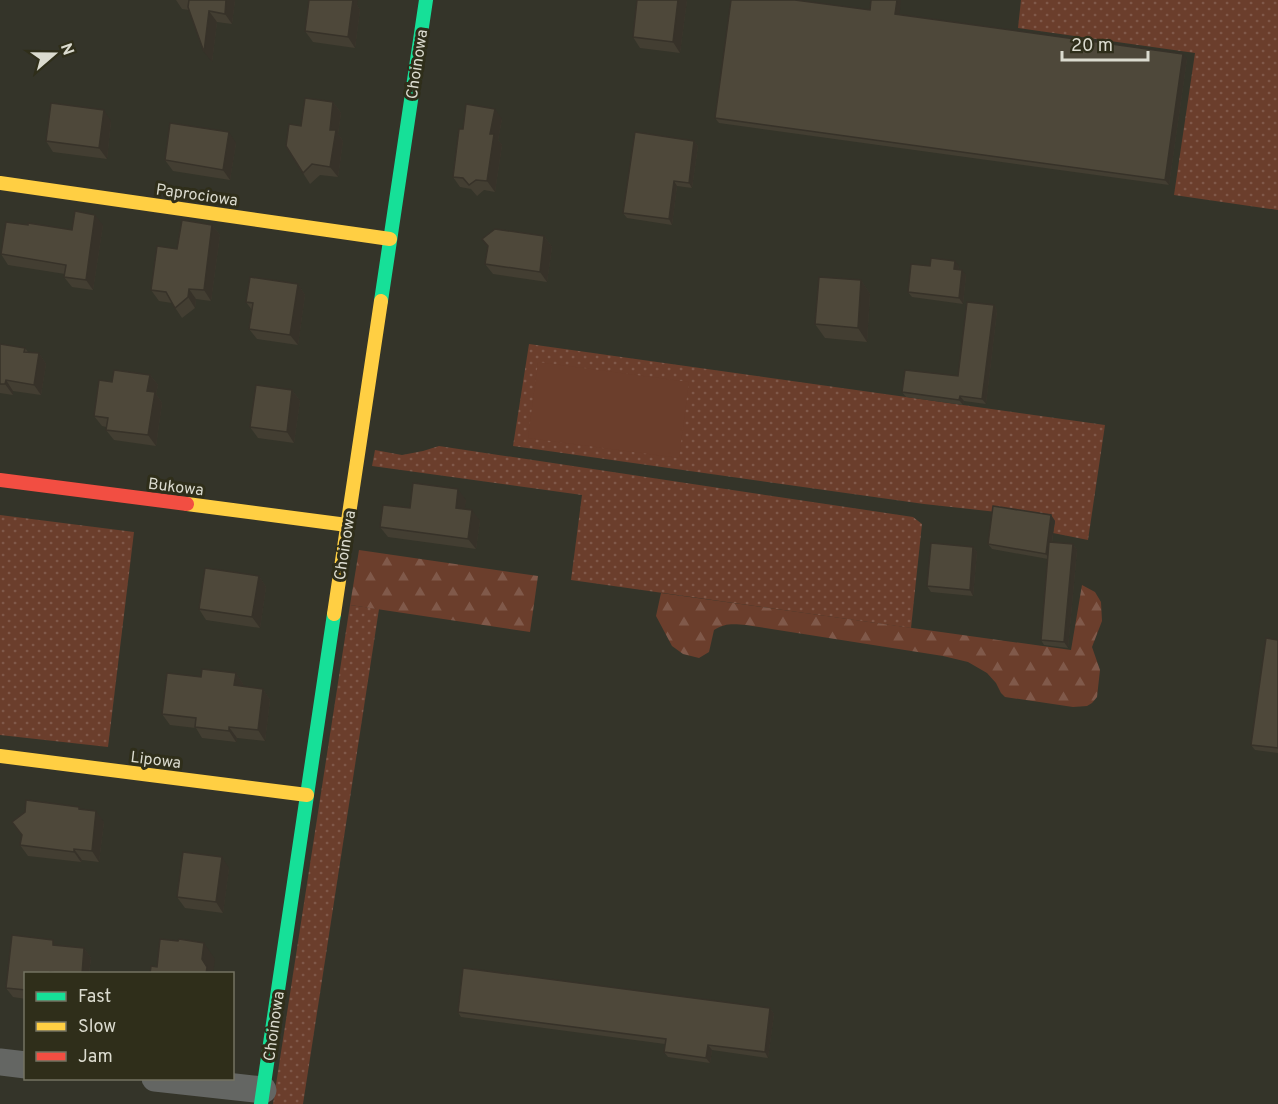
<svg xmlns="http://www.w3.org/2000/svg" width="1278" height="1104" font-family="Overpass,sans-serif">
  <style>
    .grass { fill: url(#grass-dots) }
    .forest { fill: url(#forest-firs) }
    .garden { fill: #6b3e2c }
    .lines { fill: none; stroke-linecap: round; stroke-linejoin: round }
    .street { stroke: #646663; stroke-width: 27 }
    .fast { stroke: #16e098; stroke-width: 14 }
    .slow { stroke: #ffcf43; stroke-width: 14 }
    .jam { stroke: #f24e42; stroke-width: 14 }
    .wall { fill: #433e32 }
    .shaded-wall { fill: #373229 }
    .building { fill: #4e483a; stroke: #373229; stroke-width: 1.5 }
    .labels { text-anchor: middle; stroke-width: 6; stroke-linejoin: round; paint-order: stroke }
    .street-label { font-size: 16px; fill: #dbdbcf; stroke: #2f2e1a }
  </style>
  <defs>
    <pattern id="grass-dots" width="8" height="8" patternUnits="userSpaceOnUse" patternTransform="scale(1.5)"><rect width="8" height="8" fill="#6b3e2c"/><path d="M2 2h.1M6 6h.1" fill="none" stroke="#80594a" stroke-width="1.8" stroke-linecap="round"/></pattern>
    <pattern id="forest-firs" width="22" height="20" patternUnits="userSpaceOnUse" patternTransform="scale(1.5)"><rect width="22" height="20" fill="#6b3e2c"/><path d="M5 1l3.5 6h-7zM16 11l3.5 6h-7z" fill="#80594a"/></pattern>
  </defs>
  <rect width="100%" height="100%" fill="#343429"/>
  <g class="grass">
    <polygon points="1021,0 1278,0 1278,210 1174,195 1195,53 1018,28"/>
    <polygon points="529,344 1105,425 1088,540 1053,533 1055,521 997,512 924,504 513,446"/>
    <polygon points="439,446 913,517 922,524 911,628 571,580 582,495 372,466 375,450 402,455 423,451"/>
    <polygon points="0,515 134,532 108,747 0,735"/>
    <polygon points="350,605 379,609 303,1104 273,1104"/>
  </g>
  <g class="forest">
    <polygon points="359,550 538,576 530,632 350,605"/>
    <path d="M 1082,585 L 1095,592 L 1101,602 L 1102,621 L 1092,647 L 1100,670 L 1097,697 L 1092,703 L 1087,706 L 1073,707 L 1005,697 L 1001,693 L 996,683 L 987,673 L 968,662 L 943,656 L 746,625 C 733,624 725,623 714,630 L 709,652 L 699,658 L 683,654 L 672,646 L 656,616 L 661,593 L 1071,650 Z"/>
  </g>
  <polygon class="garden" points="538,362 689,382 679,458 528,438"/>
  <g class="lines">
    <g class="street">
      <polyline points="0,1062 26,1065"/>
      <polyline points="155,1078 263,1090"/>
    </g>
    <g class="fast">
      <polyline points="381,301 426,0"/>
      <polyline points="261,1104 334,614"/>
    </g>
    <g class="slow">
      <polyline points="0,183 390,239"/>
      <polyline points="187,504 347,525"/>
      <polyline points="334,614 381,301"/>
      <polyline points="0,756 307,795"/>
    </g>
    <polyline class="jam" points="0,480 187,504"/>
  </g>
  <g class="wall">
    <polygon points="176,0 235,0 232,24 217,22 212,62 189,10 182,9"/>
    <polygon points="687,0 680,53 640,48 633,37"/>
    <polygon points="357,5 360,10 355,48 313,42 305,31"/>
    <polygon points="900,15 1187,59 1169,185 719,123 715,118"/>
    <polygon points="333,102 341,113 338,134 343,141 338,177 320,175 310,184 303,173 301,126"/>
    <polygon points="502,119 498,140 502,145 495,192 484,190 477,196 471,189 460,187 453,177 463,129"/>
    <polygon points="111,121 107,159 53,152 46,141"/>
    <polygon points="694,141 698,146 692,188 677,186 672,225 627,218 623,213"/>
    <polygon points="236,143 230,180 173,171 165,160"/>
    <polygon points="28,225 72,230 103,225 93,290 72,287 64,277 65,274 8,265 1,254"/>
    <polygon points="212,225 220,235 211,301 196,299 195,308 182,318 172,303 159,301 151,290 177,249"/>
    <polygon points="544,236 552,247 547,282 493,274 485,264 488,247 482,239"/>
    <polygon points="930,266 959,266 959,270 966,275 963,304 912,297 908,292"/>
    <polygon points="861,280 870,294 867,342 825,338 815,324"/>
    <polygon points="298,284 305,295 298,345 257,339 249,329 252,310 246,302"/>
    <polygon points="994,305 997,311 986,404 964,401 963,405 906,397 902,392 958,376"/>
    <polygon points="0,344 25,348 28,352 39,353 46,364 41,395 13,391 13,395 0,393"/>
    <polygon points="150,375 158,385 156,394 162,403 156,446 114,440 106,430 106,427 102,426 94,416 112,382"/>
    <polygon points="292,390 300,401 294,443 258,438 250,427"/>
    <polygon points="466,500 464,509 480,521 476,549 388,537 380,527 410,508"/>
    <polygon points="1051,515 1055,521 1052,542 1073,544 1077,550 1068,648 1044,645 1041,640 1048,559 992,549 988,544"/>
    <polygon points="973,547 977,552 973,596 931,592 927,586"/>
    <polygon points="259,576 266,587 260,628 206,620 199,609"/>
    <polygon points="1278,640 1278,753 1255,750 1251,745"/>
    <polygon points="236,673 243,684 243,686 263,689 270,700 265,741 237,738 236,742 202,738 196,728 170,725 162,714 201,677"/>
    <polygon points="79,807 81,810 104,822 99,862 82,860 81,862 28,856 20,845"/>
    <polygon points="229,868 223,913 185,908 177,897"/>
    <polygon points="57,945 84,948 91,958 89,974 26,974 26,999 13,997 6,988"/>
    <polygon points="770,1008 774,1014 768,1058 712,1050 710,1063 668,1057 664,1052 665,1044 461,1017 458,1012"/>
  </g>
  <g class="shaded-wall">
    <polygon points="226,0 235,0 232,24 225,14"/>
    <polygon points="350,0 358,0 357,5 360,10 355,48 348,37"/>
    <polygon points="678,0 687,0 680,53 673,42"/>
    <polygon points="897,0 901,0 899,20 895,14"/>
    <polygon points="209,11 217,22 212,62 204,52"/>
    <polygon points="1183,54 1187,59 1169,185 1165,180"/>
    <polygon points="333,102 341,113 338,134 343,141 338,177 330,167 330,130"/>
    <polygon points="495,109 502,119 498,140 502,145 495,192 487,181 490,134"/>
    <polygon points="104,110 111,121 107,159 99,148"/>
    <polygon points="229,132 236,143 230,180 223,170"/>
    <polygon points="694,141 698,146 692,188 689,183"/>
    <polygon points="674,181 677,186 672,225 669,219"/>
    <polygon points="95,215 103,225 93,290 86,280"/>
    <polygon points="212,225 220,235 211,301 204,290"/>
    <polygon points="544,236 552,247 547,282 540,272"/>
    <polygon points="955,261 959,266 958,275 954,269"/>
    <polygon points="962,270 966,275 963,304 959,298"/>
    <polygon points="861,280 870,294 867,342 858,328"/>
    <polygon points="298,284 305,295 298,345 290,335"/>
    <polygon points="189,289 196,299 195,308 188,297"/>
    <polygon points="994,305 997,311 986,404 982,399"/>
    <polygon points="39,353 46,364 41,395 34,385"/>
    <polygon points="150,375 158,385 156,394 162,403 156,446 148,435 147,391"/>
    <polygon points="6,380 13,391 13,395 5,384"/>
    <polygon points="292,390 300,401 294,443 287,432"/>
    <polygon points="960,396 964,401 963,405 959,400"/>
    <polygon points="458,489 466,500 463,519 456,508"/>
    <polygon points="472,510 480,521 476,549 468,539"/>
    <polygon points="1051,515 1055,521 1049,559 1046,554"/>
    <polygon points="1073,544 1077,550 1068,648 1064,642"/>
    <polygon points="973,547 977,552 973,596 970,590"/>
    <polygon points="259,576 266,587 260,628 252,617"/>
    <polygon points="236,673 243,684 242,696 234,685"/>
    <polygon points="263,689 270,700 265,741 258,730"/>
    <polygon points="229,727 237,738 236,742 229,731"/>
    <polygon points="96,811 104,822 99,862 92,851"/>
    <polygon points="74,849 82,860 81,862 74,852"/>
    <polygon points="222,857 229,868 223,913 216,902"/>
    <polygon points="204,943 215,959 213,974 206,974 202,959"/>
    <polygon points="84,948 91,958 89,974 82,974"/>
    <polygon points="770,1008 774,1014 768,1058 765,1052"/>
    <polygon points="708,1045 712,1050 710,1063 706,1058"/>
  </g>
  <g class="building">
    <polygon points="189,0 226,0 225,14 209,11 204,52 188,7"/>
    <polygon points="309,0 353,0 348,37 305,31"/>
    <polygon points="637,0 678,0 673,42 633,37"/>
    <polygon points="731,0 795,0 870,10 871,0 897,0 895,14 1183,54 1165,180 715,118"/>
    <polygon points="305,98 333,102 330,130 336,130 330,167 312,164 303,173 286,146 289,124 301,126"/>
    <polygon points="51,103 104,110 99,148 46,141"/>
    <polygon points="466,104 495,109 490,134 494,134 487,181 476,180 469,185 463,178 453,177 459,129 463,129"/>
    <polygon points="170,123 229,132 223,170 165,160"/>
    <polygon points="635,132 694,141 689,183 674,181 669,219 623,213"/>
    <polygon points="75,211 95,215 86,280 64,277 66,265 1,254 6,222 28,225 28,223 72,230"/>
    <polygon points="182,220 212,225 204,290 189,289 188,297 175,308 166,292 151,290 157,246 177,249"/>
    <polygon points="495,229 544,236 540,272 485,264 488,246 482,239"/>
    <polygon points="931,258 955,261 954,269 962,270 959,298 908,292 911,264 930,266"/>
    <polygon points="250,277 298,284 290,335 249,329 253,303 246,302"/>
    <polygon points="819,277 861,280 858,328 815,324"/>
    <polygon points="967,302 994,305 982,399 960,396 959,400 902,392 905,370 958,376"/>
    <polygon points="0,344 25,348 24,352 39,353 34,385 6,380 5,384 0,384"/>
    <polygon points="114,370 150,375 147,391 155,392 148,435 106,430 108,418 94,416 99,380 112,382"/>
    <polygon points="256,385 292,390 287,432 250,427"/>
    <polygon points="413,483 458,489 456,508 472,510 468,539 380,527 383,505 410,508"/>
    <polygon points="993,506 1051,515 1046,554 988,544"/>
    <polygon points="1049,542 1073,544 1064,642 1041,640"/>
    <polygon points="931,543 973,547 970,590 927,586"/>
    <polygon points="205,568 259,576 252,617 199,609"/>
    <polygon points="1266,638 1278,640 1278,748 1251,745"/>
    <polygon points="202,669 236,673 234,685 263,689 258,730 229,727 229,731 195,727 196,718 162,714 167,673 201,677"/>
    <polygon points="26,800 79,807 79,809 96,811 92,851 74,849 74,852 20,845 22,835 12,822 25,812"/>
    <polygon points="183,852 222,857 216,902 177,897"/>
    <polygon points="12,935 53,940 53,945 84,948 82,974 63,974 50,972 49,974 26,974 26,990 6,988"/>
    <polygon points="160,939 178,941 179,939 204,943 202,959 207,967 206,974 150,974 151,966 157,967"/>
    <polygon points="463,968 770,1008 765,1052 708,1045 706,1058 664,1052 666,1039 458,1012"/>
  </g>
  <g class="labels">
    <g class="street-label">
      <text transform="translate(416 64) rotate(-81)" y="6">Choinowa</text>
      <text transform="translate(197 194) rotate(8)" y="6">Paprociowa</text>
      <text transform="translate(176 486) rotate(7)" y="6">Bukowa</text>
      <text transform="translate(344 545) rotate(-81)" y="6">Choinowa</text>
      <text transform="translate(156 759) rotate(7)" y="6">Lipowa</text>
      <text transform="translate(273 1026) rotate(-82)" y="6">Choinowa</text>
    </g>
  </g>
  <rect x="24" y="972" width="210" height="108" fill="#2f2e1a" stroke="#747362" stroke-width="1.5"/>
  <rect x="36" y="992" width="30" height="9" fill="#16e098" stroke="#747362" stroke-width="1.5"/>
  <text x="78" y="1002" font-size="18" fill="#dbdbcf">Fast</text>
  <rect x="36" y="1022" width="30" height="9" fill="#ffcf43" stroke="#747362" stroke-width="1.5"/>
  <text x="78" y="1032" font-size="18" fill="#dbdbcf">Slow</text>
  <rect x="36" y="1052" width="30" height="9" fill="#f24e42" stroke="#747362" stroke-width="1.5"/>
  <text x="78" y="1062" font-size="18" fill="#dbdbcf">Jam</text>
  <g transform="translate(54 54) rotate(70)" stroke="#2f2e1a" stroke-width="4.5" paint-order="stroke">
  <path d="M0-4.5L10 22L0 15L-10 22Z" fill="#dbdbcf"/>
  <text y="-9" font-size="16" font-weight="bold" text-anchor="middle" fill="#dbdbcf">N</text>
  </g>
  <path d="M1062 51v9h86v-9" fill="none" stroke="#dbdbcf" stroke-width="3"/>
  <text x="1071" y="51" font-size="18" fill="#dbdbcf" stroke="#2f2e1a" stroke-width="4.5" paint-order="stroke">20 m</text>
</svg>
